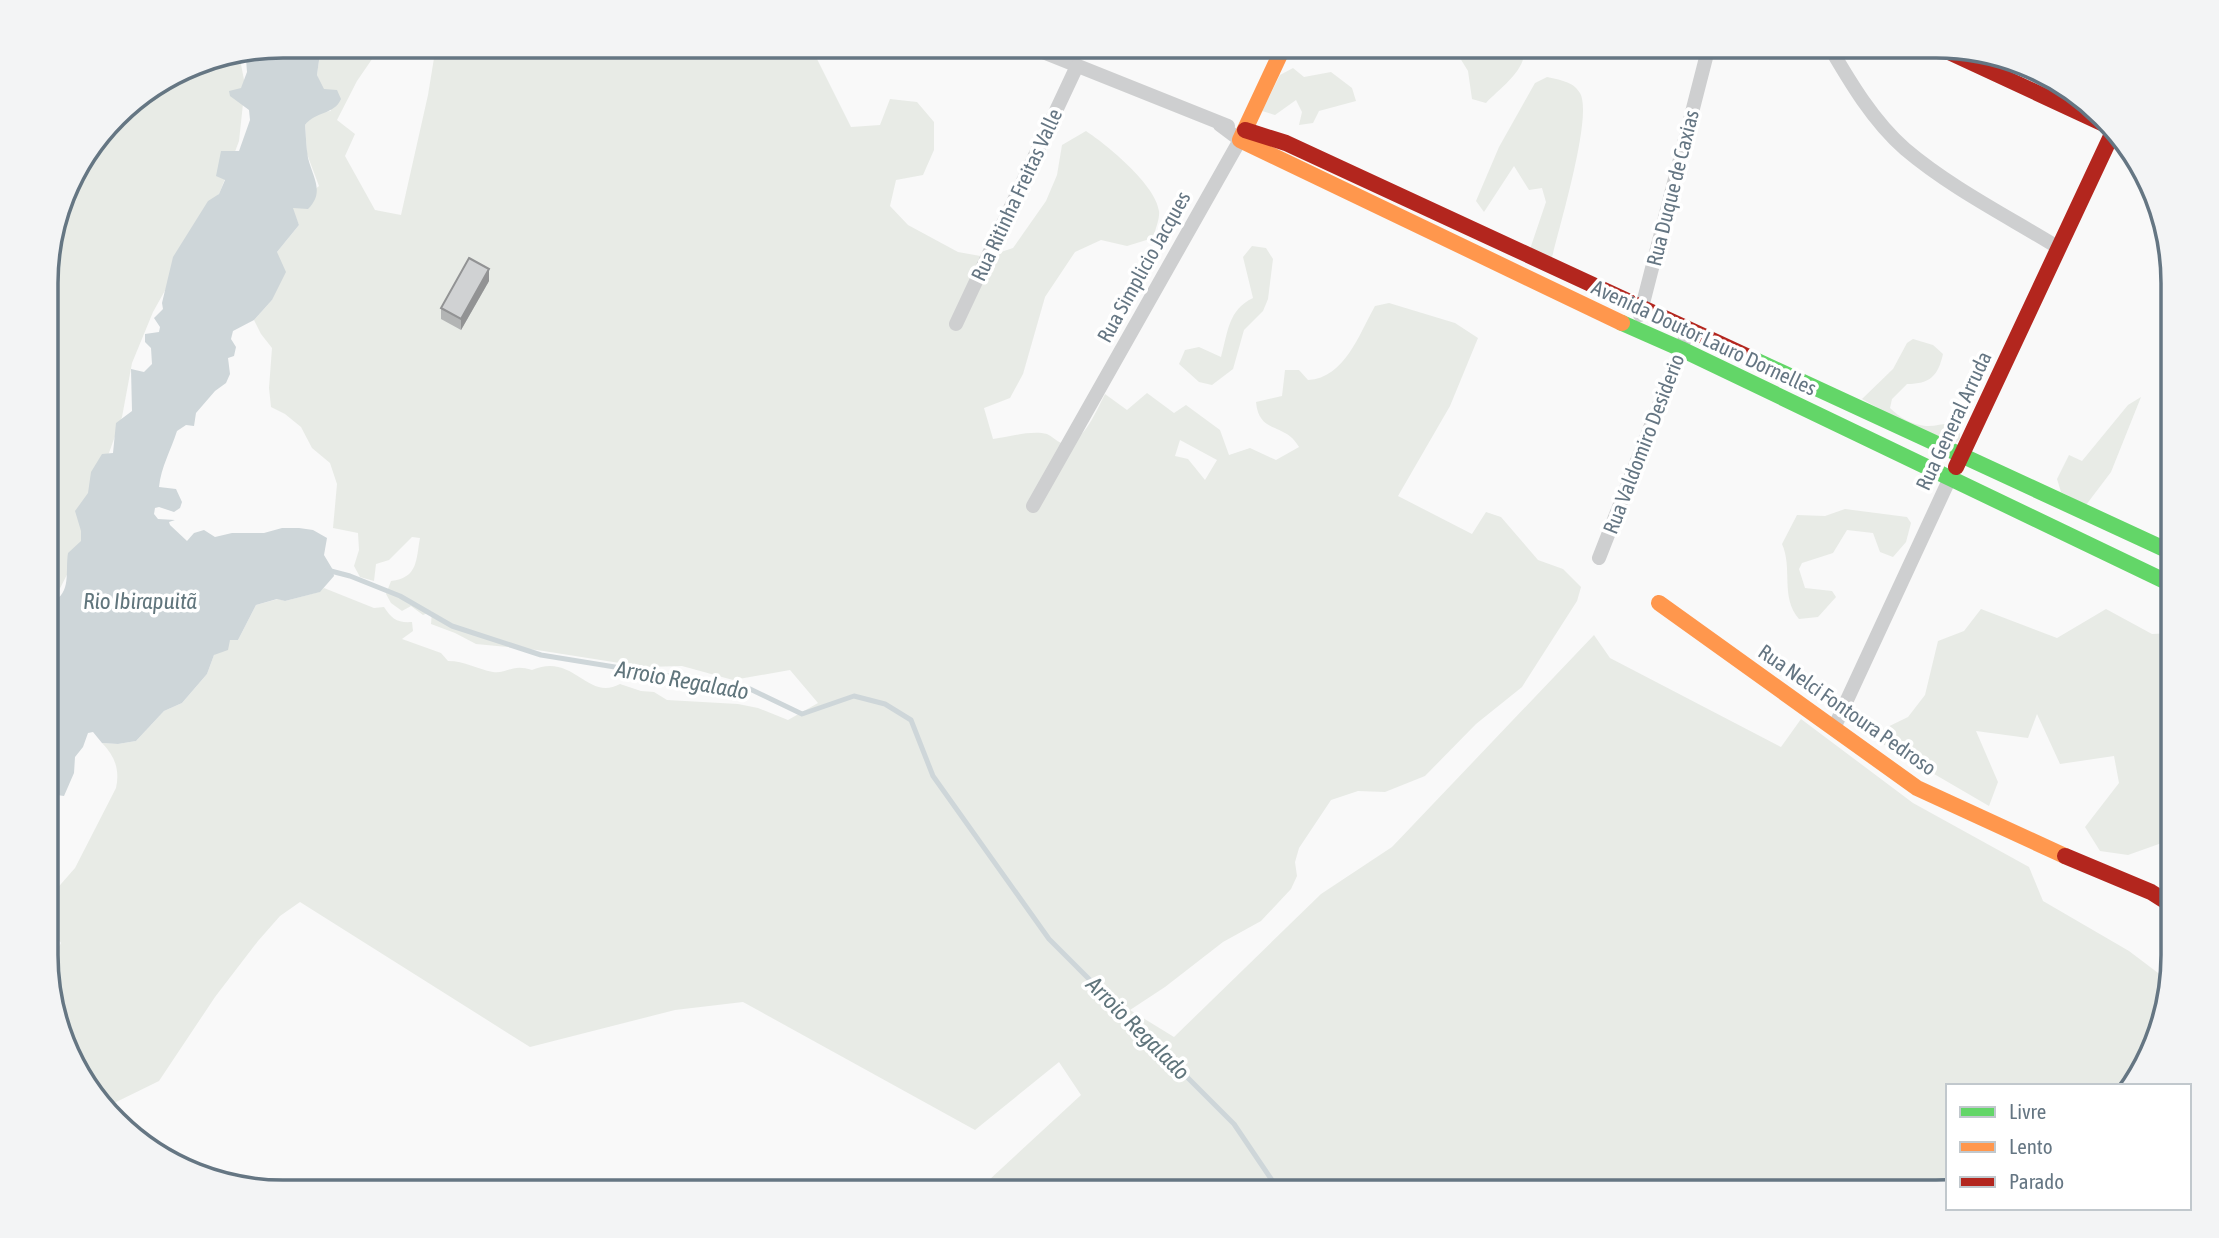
<svg xmlns="http://www.w3.org/2000/svg" width="2219" height="1238" font-family="'Asap Condensed',sans-serif">
  <style>
    .green { fill: #e8ebe6; fill-rule: evenodd }
    .water { fill: #ced6d9 }
    .lines { fill: none; stroke-linecap: round; stroke-linejoin: round }
    .stream { stroke: #ced6d9; stroke-width: 5 }
    .street { stroke: #cecfd0; stroke-width: 14 }
    .fast { stroke: #63d668; stroke-width: 16 }
    .slow { stroke: #ff974d; stroke-width: 16 }
    .jam { stroke: #b3261e; stroke-width: 16 }
    .wall { fill: #b3b5b5 }
    .shaded-wall { fill: #929394 }
    .building { fill: #d0d2d3; stroke: #929394; stroke-width: 2 }
    .labels { text-anchor: middle; stroke-width: 7; stroke-linejoin: round; paint-order: stroke }
    .street-label { font-size: 21px; fill: #657683; stroke: #fff }
    .water-label { font-size: 23px; font-style: italic; fill: #60757c; stroke: #fff }
    .rim { fill: none; stroke: #657683; stroke-width: 3.5 }
  </style>
  <rect width="100%" height="100%" fill="#f9f9f9"/>
  <g class="green">
    <path d="M 321,46 L 381,46 L 357,81 L 337,120 L 355,134 L 345,156 L 375,210 L 401,215 L 428,95 L 436,46 L 813,46 L 815,55 L 851,127 L 880,125 L 890,99 L 917,102 L 934,122 L 934,150 L 923,175 L 896,180 L 890,206 L 908,225 L 958,252 L 986,257 L 1013,248 L 1046,201 L 1057,175 L 1062,145 L 1086,131 C 1107,145 1156,185 1159,211 C 1160,219 1155,230 1153,238 L 1127,246 L 1101,240 L 1075,252 L 1045,297 L 1023,374 L 1010,398 L 984,408 L 993,439 C 1009,437 1031,430 1047,434 C 1052,436 1056,441 1061,443 C 1082,448 1097,409 1105,394 L 1127,410 L 1147,393 L 1174,413 L 1186,405 L 1220,430 L 1229,455 L 1250,448 L 1276,460 L 1299,447 C 1285,422 1259,435 1256,402 L 1282,396 L 1285,370 L 1299,370 L 1308,380 C 1345,378 1359,334 1375,306 L 1389,303 L 1455,323 L 1478,338 L 1450,406 L 1398,496 L 1472,534 L 1486,512 L 1501,517 L 1538,560 L 1563,569 L 1581,587 L 1577,601 L 1522,687 L 1476,724 L 1425,776 L 1385,792 L 1358,791 L 1331,800 L 1299,848 L 1295,862 L 1297,876 L 1291,889 L 1261,921 L 1223,942 L 1165,987 L 1130,1010 L 1174,1037 L 1321,894 L 1392,847 L 1594,635 L 1610,658 L 1781,747 L 1801,719 L 1913,803 L 2029,867 L 2043,901 L 2129,951 L 2170,982 L 2142,1074 L 2131,1086 L 1948,1086 L 1948,1192 L 976,1192 L 1081,1095 L 1059,1062 L 975,1130 L 743,1002 L 675,1010 L 530,1047 L 300,902 L 280,916 L 258,941 L 215,997 L 159,1081 L 106,1107 L 86,1088 L 47,986 L 47,970 L 61,943 L 47,922 L 47,900 L 75,868 L 116,788 C 120,770 115,756 102,743 L 118,744 L 136,741 L 164,711 L 182,703 L 207,674 L 214,655 L 230,640 L 238,640 L 256,605 L 278,599 L 285,601 L 319,592 L 324,588 L 374,608 L 384,607 C 392,619 397,623 412,622 L 413,631 L 402,639 L 441,653 L 448,661 C 465,661 477,669 493,672 C 507,674 512,663 532,670 C 574,652 587,702 620,684 L 641,691 L 654,692 L 667,700 L 738,704 L 758,708 L 788,720 L 818,703 L 790,670 L 733,680 L 682,666 L 645,667 L 537,650 L 476,644 L 455,633 L 431,624 L 432,611 L 423,615 L 411,606 L 402,611 L 391,603 L 386,594 L 391,581 C 418,578 416,560 420,538 L 412,537 L 389,560 L 376,564 L 374,581 L 360,577 L 354,566 L 359,550 L 358,533 L 333,528 L 337,484 L 330,463 L 312,448 L 301,427 L 285,414 L 271,407 L 269,388 L 272,348 L 261,334 L 254,320 L 272,300 L 277,252 L 299,225 L 292,208 L 319,186 L 307,154 L 305,125 C 312,115 319,112 331,111 L 317,75 ZM 1180,440 L 1217,460 L 1205,480 L 1188,459 L 1175,456 Z"/>
    <path d="M 1467,46 L 1479,46 L 1494,52 L 1502,46 L 1522,46 C 1532,66 1499,89 1486,103 L 1472,99 L 1468,71 L 1460,58 Z"/>
    <polygon points="239,54 245,85 239,141 220,192 153,312 132,363 122,417 94,494 81,547 47,614 47,252 70,177 126,105 192,63"/>
    <polygon points="1293,68 1304,77 1331,72 1352,88 1356,101 1319,111 1313,123 1299,125 1302,112 1296,100 1275,115 1262,111 1280,75"/>
    <path d="M 1547,77 C 1559,80 1573,81 1580,93 C 1593,115 1560,224 1553,254 L 1548,266 L 1529,252 L 1546,202 L 1542,188 L 1529,190 L 1514,166 L 1484,212 L 1476,201 L 1499,147 L 1535,83 Z"/>
    <path d="M 1252,246 L 1266,248 L 1273,259 L 1268,299 L 1263,311 L 1244,330 L 1233,369 L 1212,385 L 1199,382 L 1179,364 L 1185,350 L 1199,347 L 1221,357 C 1228,332 1228,310 1253,298 L 1243,257 Z"/>
    <path d="M 1913,339 L 1933,345 L 1943,354 C 1938,376 1930,384 1907,384 L 1892,399 L 1890,408 C 1899,417 1912,425 1926,426 C 1938,427 1949,420 1960,426 L 1960,439 L 1949,448 L 1862,399 L 1893,369 L 1907,343 Z"/>
    <polygon points="2141,397 2111,472 2086,505 2061,492 2057,479 2069,455 2082,461 2128,405"/>
    <path d="M 1845,509 L 1907,517 L 1911,523 L 1906,542 L 1893,557 L 1880,552 L 1873,533 L 1847,530 L 1833,553 L 1802,563 L 1799,569 L 1805,588 L 1832,591 L 1836,597 L 1818,617 L 1799,619 C 1780,597 1793,568 1782,544 L 1797,515 L 1825,516 Z"/>
    <polygon points="1981,609 2057,638 2106,609 2152,634 2173,633 2173,839 2128,855 2100,851 2085,827 2119,783 2114,756 2060,764 2037,714 2028,738 1976,731 1998,782 1989,806 1869,736 1908,717 1925,695 1938,641 1964,631"/>
  </g>
  <path class="water" d="M 282,46 L 321,46 L 317,75 L 324,89 L 337,90 L 341,99 C 334,115 316,111 305,125 C 306,135 306,147 308,158 C 313,178 325,192 308,209 L 293,208 L 299,225 L 277,252 L 286,272 L 272,300 L 254,320 L 233,331 L 231,339 L 236,347 L 234,356 L 228,358 L 230,374 L 226,383 L 215,391 L 196,413 L 194,426 L 186,425 L 177,431 C 171,450 161,467 159,487 L 176,489 L 182,502 L 180,508 L 174,512 L 159,507 L 155,508 L 154,514 L 158,519 L 175,520 L 169,522 L 170,525 L 187,541 L 194,533 L 204,530 L 215,537 L 232,533 L 264,533 L 282,528 L 299,528 L 313,530 L 327,538 L 324,555 L 333,570 L 334,576 L 320,592 L 285,601 L 277,599 L 256,605 L 238,640 L 230,640 L 228,650 L 214,655 L 207,674 L 182,703 L 164,711 L 136,741 L 118,744 L 102,743 L 93,732 L 88,733 L 83,747 L 75,757 L 74,773 L 64,796 L 57,795 L 47,809 L 47,624 L 52,602 C 72,593 65,571 68,553 L 81,541 L 81,531 L 75,511 L 88,493 L 91,472 L 102,454 L 113,453 L 116,423 L 132,411 L 131,369 L 144,372 L 152,364 L 151,348 L 145,342 L 145,334 L 159,332 L 160,327 L 154,318 L 163,309 L 162,303 L 173,257 L 208,201 L 219,194 L 225,180 L 216,176 L 221,151 L 239,151 L 250,120 L 249,110 L 230,96 L 229,91 L 241,88 L 247,72 L 246,59 L 240,54 Z"/>
  <g class="lines">
    <polyline class="stream" points="327,570 350,576 400,596 452,626 541,655 750,689 802,714 854,696 885,704 911,720 933,776 1049,939 1234,1124 1280,1192"/>
    <g class="street">
      <polyline points="1028,46 1228,126"/>
      <path d="M 1829,46 C 1850,82 1873,121 1905,149 C 1951,188 2007,216 2059,248"/>
      <polyline points="1640,315 1709,46"/>
      <polyline points="956,324 1077,66"/>
      <polyline points="1033,506 1240,140 1220,125"/>
      <polyline points="1599,558 1684,341"/>
      <polyline points="1834,728 1950,478"/>
    </g>
    <g class="fast">
      <polyline points="1622,323 1681,349 2173,585"/>
      <polyline points="1753,359 2173,553"/>
    </g>
    <g class="slow">
      <polyline points="1284,46 1240,140 1622,323"/>
      <polyline points="1659,603 1917,788 2065,856"/>
    </g>
    <g class="jam">
      <polyline points="1936,46 2106,125"/>
      <polyline points="1245,130 1286,143 1753,359"/>
      <polyline points="1956,467 2113,132"/>
      <polyline points="2065,856 2151,892 2173,906"/>
    </g>
  </g>
  <polygon class="wall" points="489,281 461,330 441,319 441,308"/>
  <polygon class="shaded-wall" points="489,269 489,281 461,330 461,319"/>
  <polygon class="building" points="469,258 489,269 461,319 441,308"/>
  <g class="labels">
    <g class="street-label">
      <text transform="translate(1673 188) rotate(-76)" y="7">Rua Duque de Caxias</text>
      <text transform="translate(1017 195) rotate(-65)" y="7">Rua Ritinha Freitas Valle</text>
      <text transform="translate(1144 267) rotate(-61)" y="7">Rua Simplicio Jacques</text>
      <text transform="translate(1704 338) rotate(25)" y="7">Avenida Doutor Lauro Dornelles</text>
      <text transform="translate(1954 421) rotate(-65)" y="7">Rua General Arruda</text>
      <text transform="translate(1644 444) rotate(-69)" y="7">Rua Valdomiro Desiderio</text>
      <text transform="translate(1847 710) rotate(35)" y="7">Rua Nelci Fontoura Pedroso</text>
    </g>
    <g class="water-label">
      <text x="140" y="609">Rio Ibirapuitã</text>
      <text transform="translate(682 680) rotate(10)" y="8">Arroio Regalado</text>
      <text transform="translate(1138 1028) rotate(45)" y="8">Arroio Regalado</text>
    </g>
  </g>
  <path d="M0 0H2219V1238H0ZM283 58H1936A225 225 0 0 1 2161 283V955A225 225 0 0 1 1936 1180H283A225 225 0 0 1 58 955V283A225 225 0 0 1 283 58Z" fill="#f3f4f5" fill-rule="evenodd"/>
  <path class="rim" d="M283 58H1936A225 225 0 0 1 2161 283V955A225 225 0 0 1 1936 1180H283A225 225 0 0 1 58 955V283A225 225 0 0 1 283 58Z"/>
  <rect x="1946" y="1084" width="245" height="126" fill="#ffffff" stroke="#c1c8cd" stroke-width="2"/>
  <rect x="1960" y="1107" width="35" height="10" fill="#63d668" stroke="#c1c8cd" stroke-width="2"/>
  <text x="2009" y="1119" font-size="21" fill="#657683">Livre</text>
  <rect x="1960" y="1142" width="35" height="10" fill="#ff974d" stroke="#c1c8cd" stroke-width="2"/>
  <text x="2009" y="1154" font-size="21" fill="#657683">Lento</text>
  <rect x="1960" y="1177" width="35" height="10" fill="#b3261e" stroke="#c1c8cd" stroke-width="2"/>
  <text x="2009" y="1189" font-size="21" fill="#657683">Parado</text>
</svg>
